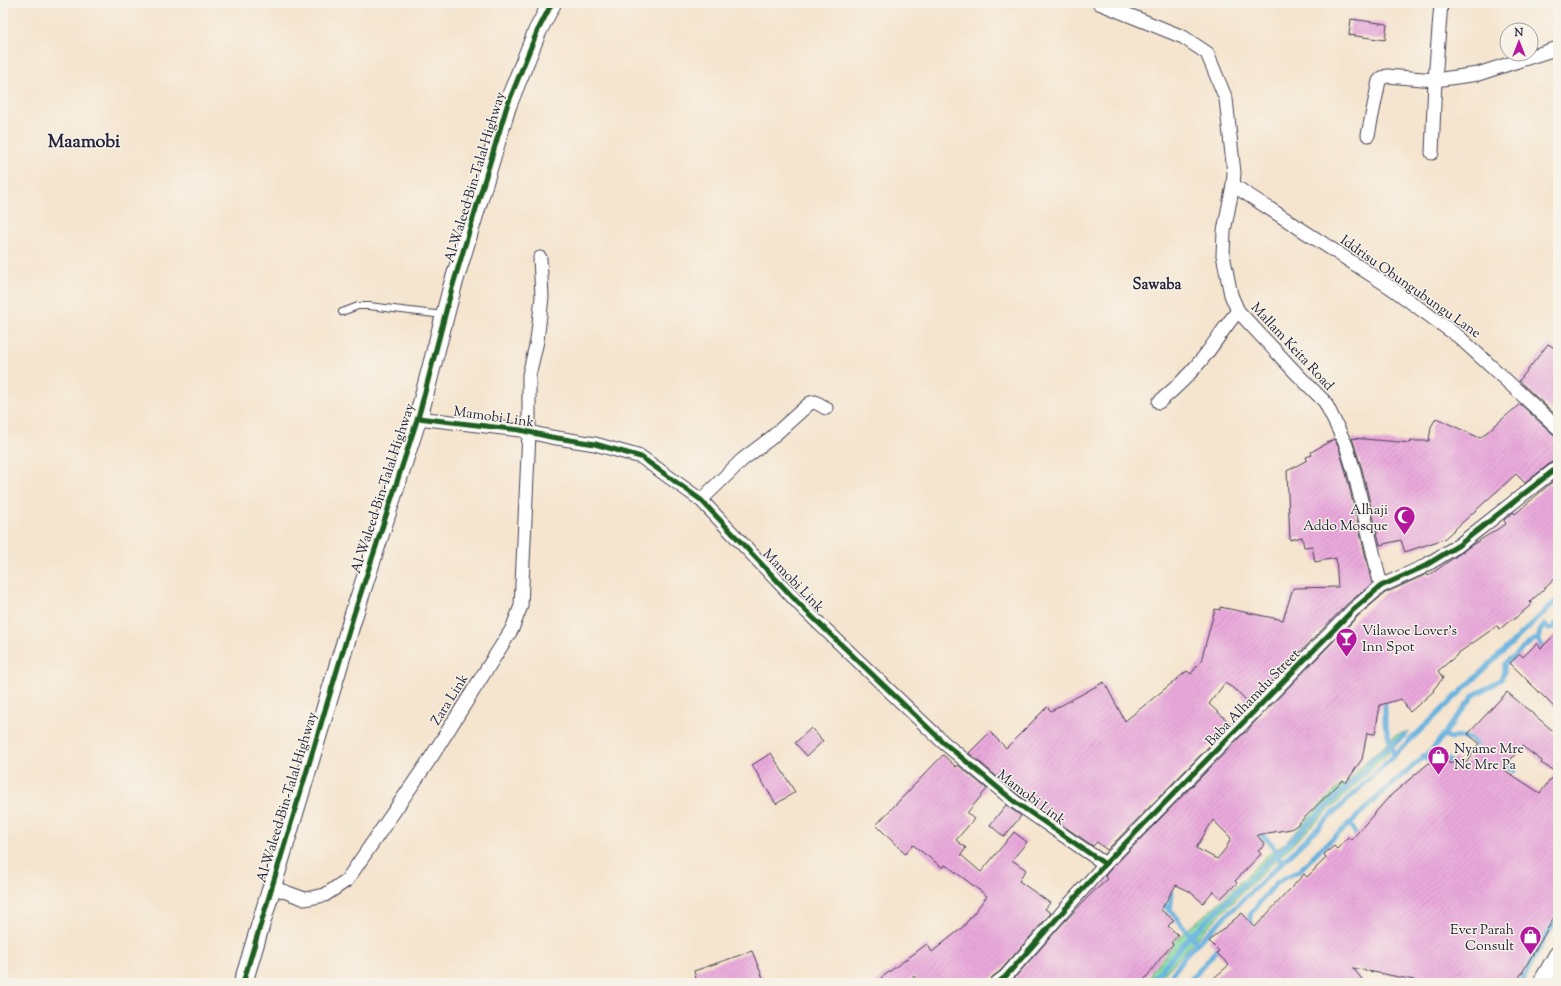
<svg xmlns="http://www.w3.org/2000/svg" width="1561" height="986" font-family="'Sorts Mill Goudy',serif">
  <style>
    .wetland { fill: url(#wetland-marsh); stroke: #54806e }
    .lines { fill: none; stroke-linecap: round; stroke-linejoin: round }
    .stream { stroke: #67b2e0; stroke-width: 5 }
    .building { fill: url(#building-hatch); fill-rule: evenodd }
    .lane-casing { stroke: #423f51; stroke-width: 8 }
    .street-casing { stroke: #423f51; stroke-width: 15 }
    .secondary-casing { stroke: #423f51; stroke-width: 20 }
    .lane { stroke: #fff; stroke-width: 6 }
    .street { stroke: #fff; stroke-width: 13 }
    .secondary { stroke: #fff; stroke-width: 18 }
    .cycleway-casing { stroke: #f7f3e8; stroke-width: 8 }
    .cycleway { stroke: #1b5e20; stroke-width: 5 }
    .labels { text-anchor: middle; stroke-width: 3; stroke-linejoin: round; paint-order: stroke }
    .street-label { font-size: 14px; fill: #22223b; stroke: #f7f3e8 }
    .poi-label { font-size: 14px; fill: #22223b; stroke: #f7f3e8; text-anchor: end }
    .neighbourhood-label { font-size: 15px; font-weight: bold; fill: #22223b; stroke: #f7f3e8 }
    .district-label { font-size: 18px; font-weight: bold; fill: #22223b; stroke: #f7f3e8 }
  </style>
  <defs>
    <pattern id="wetland-marsh" width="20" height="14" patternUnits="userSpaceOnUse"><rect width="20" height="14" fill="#86dda0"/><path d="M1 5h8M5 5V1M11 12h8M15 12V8" fill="none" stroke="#73bd8b"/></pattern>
    <pattern id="building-hatch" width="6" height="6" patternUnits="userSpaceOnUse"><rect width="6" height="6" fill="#e9a9db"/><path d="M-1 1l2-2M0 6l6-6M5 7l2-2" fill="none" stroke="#c891bd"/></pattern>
  </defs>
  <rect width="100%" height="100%" fill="#f7f3e8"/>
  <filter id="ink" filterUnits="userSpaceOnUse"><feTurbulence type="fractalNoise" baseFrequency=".025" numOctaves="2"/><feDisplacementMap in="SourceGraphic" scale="8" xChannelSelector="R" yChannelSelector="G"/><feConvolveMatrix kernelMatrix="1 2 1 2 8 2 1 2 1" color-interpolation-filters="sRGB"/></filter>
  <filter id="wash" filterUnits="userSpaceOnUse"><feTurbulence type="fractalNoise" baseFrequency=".012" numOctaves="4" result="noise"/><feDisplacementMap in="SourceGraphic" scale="16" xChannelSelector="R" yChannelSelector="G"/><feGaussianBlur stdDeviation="0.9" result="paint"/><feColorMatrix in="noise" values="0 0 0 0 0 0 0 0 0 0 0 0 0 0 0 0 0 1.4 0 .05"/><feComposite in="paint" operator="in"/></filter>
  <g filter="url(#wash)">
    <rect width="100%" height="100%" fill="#f5e4ce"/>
    <g class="wetland">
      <polygon points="1409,731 1410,732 1393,748 1391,739 1396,735"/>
      <path d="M 1387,743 L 1389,752 C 1312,829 1228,900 1156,983 L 1145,983 L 1151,975 L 1152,971 L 1182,934 L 1221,901 L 1270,853 L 1285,843 L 1328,797 L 1341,785 L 1346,785 L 1363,764 Z"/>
    </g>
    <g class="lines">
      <g class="stream">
        <polyline points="1538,639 1546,652"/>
        <polyline points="1385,698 1385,724 1394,755"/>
        <polyline points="1443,735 1451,738 1464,737 1470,739 1482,749"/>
        <polyline points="1432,750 1452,763"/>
        <polyline points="1423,756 1430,761 1433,767"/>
        <polyline points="1502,762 1514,771"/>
        <polyline points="1350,823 1359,840"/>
        <polyline points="1257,831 1271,843 1282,863"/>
        <polyline points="1159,900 1170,910 1197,943"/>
        <polyline points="1170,910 1172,892"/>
        <polyline points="1246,926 1251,922 1250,914 1277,882 1300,870 1319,850 1344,829 1385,790 1432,750 1474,695 1489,687 1501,679 1504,672 1504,665 1508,660 1515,657 1519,652 1533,640 1538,639 1540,631 1545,624 1549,629 1553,628 1556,624 1558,624"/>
        <polyline points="1150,983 1188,938 1364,771 1375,757 1405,735"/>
        <polyline points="1166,983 1187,953 1558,599"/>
        <polyline points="1188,983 1221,945"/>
        <polyline points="1521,983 1542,943 1558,918"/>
      </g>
    </g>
    <g id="blocks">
      <g class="building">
        <polygon points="1351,19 1387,24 1385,40 1349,35"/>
        <polygon points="1548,344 1558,350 1558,417 1519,381"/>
        <polygon points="1520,404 1553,434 1558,436 1558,441 1553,446 1558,451 1558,459 1553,461 1525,483 1516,474 1444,539 1405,552 1401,540 1380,545 1362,469 1352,438 1411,443 1410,441 1429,441 1431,427 1436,418 1480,438"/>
        <polygon points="1334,439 1339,448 1346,473 1372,584 1347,604 1250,704 1236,690 1225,683 1209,704 1231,724 1107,850 1097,842 1093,846 1020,796 969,753 990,732 1006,748 1047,707 1051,711 1104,682 1125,721 1187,671 1191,674 1201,661 1215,609 1220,610 1220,607 1283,620 1293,588 1338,587 1336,558 1315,562 1312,546 1304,547 1302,537 1290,540 1287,471 1307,460 1306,457 1312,455 1311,452"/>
        <path d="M 1558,477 L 1558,576 L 1530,602 L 1532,604 L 1513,620 L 1512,619 L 1500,629 L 1497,626 L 1457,654 L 1457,655 L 1438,671 L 1443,678 L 1433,690 L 1434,691 L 1410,712 L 1401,699 L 1380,705 L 1375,734 L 1367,733 L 1362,759 L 1346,783 L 1343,780 L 1297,825 L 1291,829 L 1257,835 L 1265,845 L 1258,851 L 1261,854 L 1235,881 L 1237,883 L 1221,898 L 1213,891 L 1203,903 L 1189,891 L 1176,885 L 1161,910 L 1174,920 L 1168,926 L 1178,935 L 1171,943 L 1173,944 L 1163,955 L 1142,983 L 1010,983 L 1065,921 L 1091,894 L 1108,879 L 1105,876 L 1111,869 L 1245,732 L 1246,733 L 1250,727 L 1358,616 L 1385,593 L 1427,574 L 1428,576 L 1472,545 L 1506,524 L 1504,520 L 1513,512 L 1515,514 ZM 1213,820 L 1231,838 L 1226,848 L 1217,859 L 1196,848 Z"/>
        <polygon points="1558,632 1558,711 1510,663 1520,654 1523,657 1537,643 1541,648"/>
        <path d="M 1507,692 L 1558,735 L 1558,911 L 1516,983 L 1413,983 L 1414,980 L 1353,968 L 1365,983 L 1208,983 L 1229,965 L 1217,953 L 1219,951 L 1209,941 L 1242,913 L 1255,927 L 1304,874 L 1307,877 L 1326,858 L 1324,854 L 1334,846 L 1337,849 L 1348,837 L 1351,840 L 1389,797 L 1430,762 L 1436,769 L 1443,759 L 1451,764 L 1455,758 L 1465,765 L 1479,743 L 1468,734 ZM 1522,746 L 1542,761 L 1541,763 L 1556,772 L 1540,793 L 1503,769 Z"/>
        <polygon points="811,728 823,741 807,756 795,743"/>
        <polygon points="771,753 795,792 776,804 752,765"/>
        <polygon points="943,755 956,767 958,765 987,789 967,813 974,819 956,840 966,848 961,855 981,872 1014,832 1027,842 1012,860 1026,870 1019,881 1050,903 1045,909 1051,913 1000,971 992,977 989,983 919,983 914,976 905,983 874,983 927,944 932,952 963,927 987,896 950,868 945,865 943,868 913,845 905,854 876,825"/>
        <polygon points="1006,805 1021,816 1004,837 990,825"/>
        <polygon points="752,951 765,983 697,983 694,971"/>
      </g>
    </g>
  </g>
  <g filter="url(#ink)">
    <use href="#blocks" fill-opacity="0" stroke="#423f51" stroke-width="1"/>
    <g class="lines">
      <defs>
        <polyline id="lane" points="342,312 358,306 369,306 443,315"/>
        <g id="street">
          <polyline points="1099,3 1183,37 1207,53 1226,99 1234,173 1233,185 1224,231 1223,255 1231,295 1238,311 1297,374 1325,402 1346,445 1354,471 1381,586"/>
          <polyline points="1368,135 1379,81 1382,78 1387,76 1435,80 1478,74 1558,48"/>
          <polyline points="1432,153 1435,80 1441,3"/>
          <polyline points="1233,185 1390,287 1459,337 1558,428"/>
          <path d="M 1159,402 C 1175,389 1190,374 1203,358 C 1215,343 1225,326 1238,311"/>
          <polyline points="418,418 520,430 551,437 595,444 641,457 701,500 804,609 943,742 1015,802 1105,864"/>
          <polyline points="701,500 742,460 771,438 810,403 815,402 826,408"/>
          <polyline points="272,887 305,899 325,895 347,880 432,756 512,629 521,606 529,433 529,375 537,341 542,297 540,258"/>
          <polyline points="997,983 1005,977 1105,864 1353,610 1381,586 1423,567 1459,545 1558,467"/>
        </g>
        <g id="secondary">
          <polyline points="243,983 354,614 420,411 452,288 507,106 537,32 552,3"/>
          <polyline points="1542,983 1558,955"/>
        </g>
      </defs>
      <use href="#lane" class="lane-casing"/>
      <use href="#street" class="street-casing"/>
      <use href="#secondary" class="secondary-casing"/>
      <use href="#lane" class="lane"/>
      <use href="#street" class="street"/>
      <use href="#secondary" class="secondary"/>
      <defs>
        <g id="cycleway">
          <polyline points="418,418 520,430 551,437 595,444 641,457 701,500 804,609 943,742 1015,802 1105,864"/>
          <polyline points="243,983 354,614 420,411 452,288 507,106 537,32 552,3"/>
          <polyline points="997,983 1005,977 1105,864 1353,610 1381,586 1423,567 1459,545 1558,467"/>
        </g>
      </defs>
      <use href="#cycleway" class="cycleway-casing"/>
      <use href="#cycleway" class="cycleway"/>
    </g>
  </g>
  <defs>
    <symbol id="mosque-pin" viewBox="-11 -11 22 30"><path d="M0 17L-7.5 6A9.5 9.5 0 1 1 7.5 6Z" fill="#b5179e" stroke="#f7f3e8"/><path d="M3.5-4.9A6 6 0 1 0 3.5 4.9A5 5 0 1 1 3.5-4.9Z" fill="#fff"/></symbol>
    <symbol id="bar-pin" viewBox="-11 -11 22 30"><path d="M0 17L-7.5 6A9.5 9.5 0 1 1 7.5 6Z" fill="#b5179e" stroke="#f7f3e8"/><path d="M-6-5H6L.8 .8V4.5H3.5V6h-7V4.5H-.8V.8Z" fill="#fff"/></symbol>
    <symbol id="shop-pin" viewBox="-11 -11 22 30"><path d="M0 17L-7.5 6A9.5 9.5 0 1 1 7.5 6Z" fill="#b5179e" stroke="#f7f3e8"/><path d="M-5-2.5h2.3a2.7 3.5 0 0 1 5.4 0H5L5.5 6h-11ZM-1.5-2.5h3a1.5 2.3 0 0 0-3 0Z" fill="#fff"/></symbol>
  </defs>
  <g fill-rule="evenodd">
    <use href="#mosque-pin" x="1392" y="504" width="25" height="34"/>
    <use href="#bar-pin" x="1334" y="626" width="25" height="34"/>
    <use href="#shop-pin" x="1426" y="744" width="25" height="34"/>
    <use href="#shop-pin" x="1518" y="924" width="25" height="34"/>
  </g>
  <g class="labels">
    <g class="street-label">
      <text transform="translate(474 177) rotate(-73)" y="5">Al-Waleed Bin-Talal Highway</text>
      <text transform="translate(1411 286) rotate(35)" y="5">Iddrisu Obungubungu Lane</text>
      <text transform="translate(1293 346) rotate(47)" y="5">Mallam Keita Road</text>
      <text transform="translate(494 416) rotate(8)" y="5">Mamobi Link</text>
      <text transform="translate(382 488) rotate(-72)" y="5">Al-Waleed Bin-Talal Highway</text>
      <text transform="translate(794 580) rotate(46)" y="5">Mamobi Link</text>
      <text transform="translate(1252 697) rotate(-46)" y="5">Baba Alhamdu Street</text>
      <text transform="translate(449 699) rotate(-58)" y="5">Zara Link</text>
      <text transform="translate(286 797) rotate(-73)" y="5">Al-Waleed Bin-Talal Highway</text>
      <text transform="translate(1032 797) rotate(37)" y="5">Mamobi Link</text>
    </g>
    <g class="poi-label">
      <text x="1388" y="514">Alhaji<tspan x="1388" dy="16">Addo Mosque</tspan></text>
      <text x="1362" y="635" text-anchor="start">Vilawoe Lover's<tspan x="1362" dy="16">Inn Spot</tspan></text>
      <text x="1454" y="753" text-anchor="start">Nyame Mre<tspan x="1454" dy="16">Ne Mre Pa</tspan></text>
      <text x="1514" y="934">Ever Parah<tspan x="1514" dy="16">Consult</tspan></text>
    </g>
    <g class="neighbourhood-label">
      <text x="1157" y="289">Sawaba</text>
    </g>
    <g class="district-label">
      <text x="84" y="147">Maamobi</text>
    </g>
  </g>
  <rect width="1561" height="986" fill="none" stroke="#f7f3e8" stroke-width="16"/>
  <g transform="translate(1519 42)"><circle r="19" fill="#f7f3e8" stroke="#a29fa3"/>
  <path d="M0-3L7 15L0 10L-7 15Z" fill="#b5179e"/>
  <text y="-6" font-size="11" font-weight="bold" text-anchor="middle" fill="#22223b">N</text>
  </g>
</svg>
